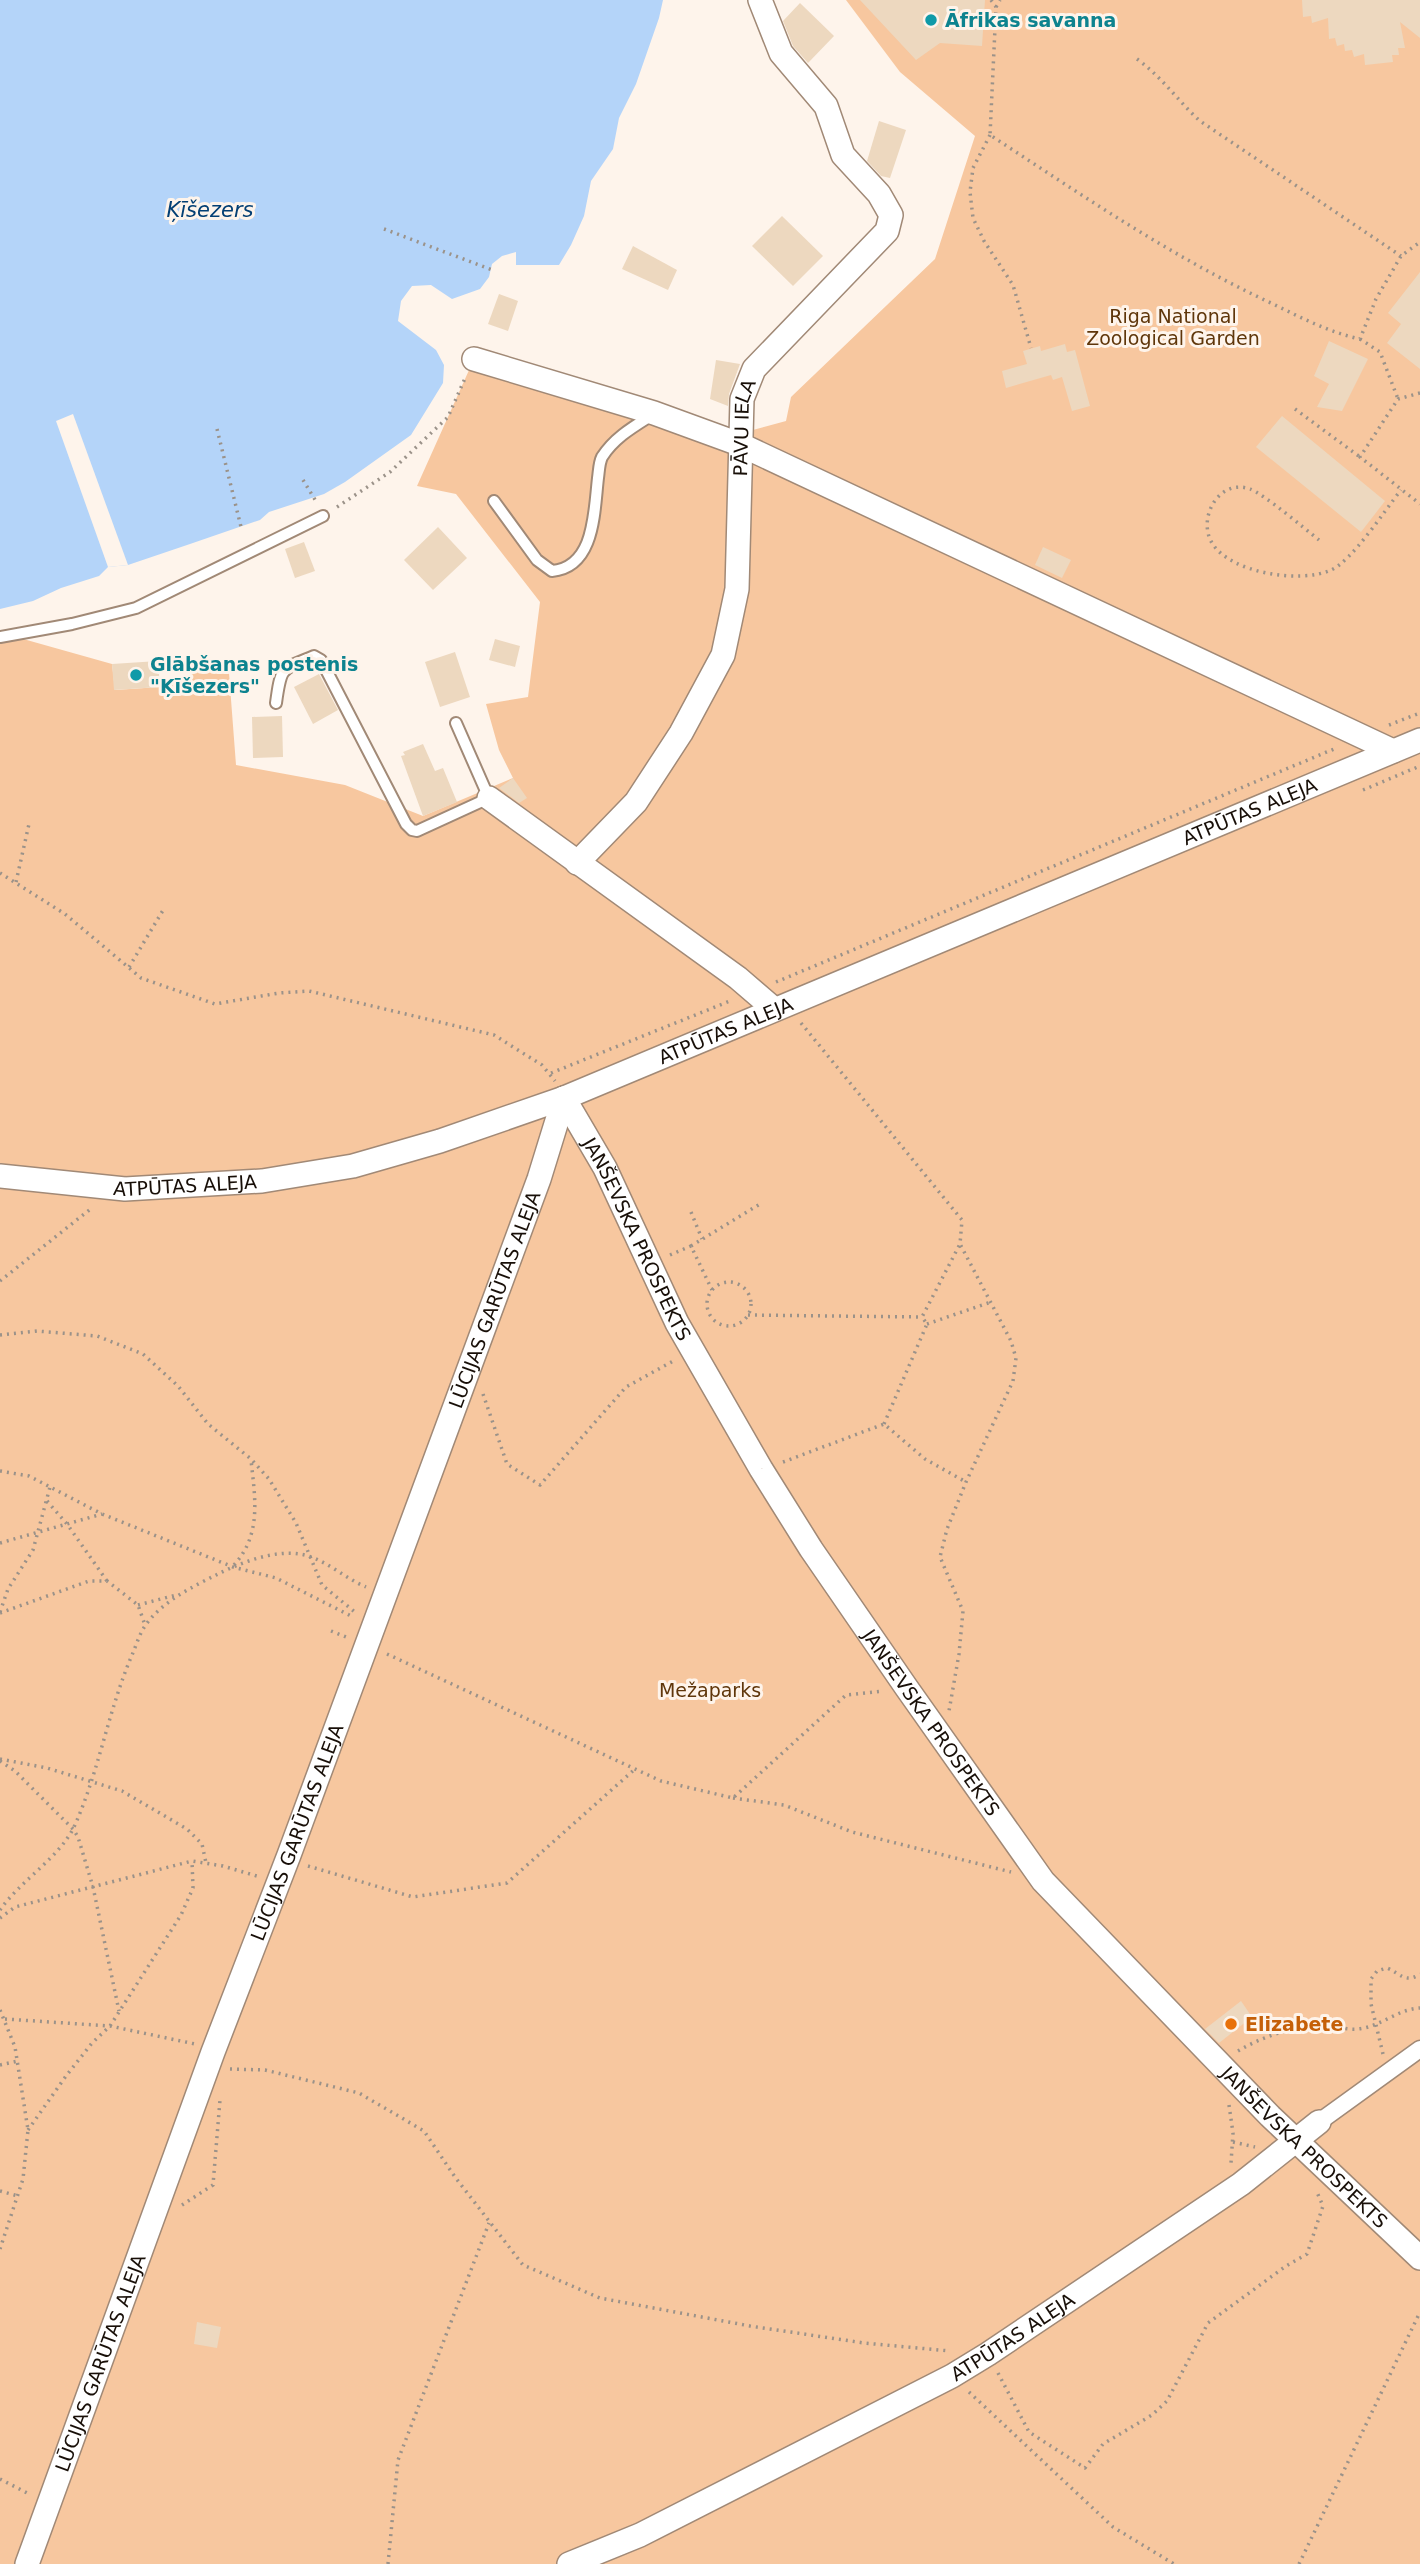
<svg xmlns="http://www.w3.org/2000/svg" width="1420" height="2564" font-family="'DejaVu Sans',sans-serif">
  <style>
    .green { fill: #f7c79f }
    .water { fill: #b4d4f9 }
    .pier { fill: #fef4eb }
    .building { fill: #edd8bf }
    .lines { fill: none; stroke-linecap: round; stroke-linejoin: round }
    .service-casing { stroke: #a18976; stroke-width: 14 }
    .pedestrian-casing { stroke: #a18976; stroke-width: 19 }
    .minor-casing { stroke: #a18976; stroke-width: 26 }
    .path { stroke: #9b9289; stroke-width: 3.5; stroke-dasharray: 2 5; stroke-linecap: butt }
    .service { stroke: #fff; stroke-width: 10 }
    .pedestrian { stroke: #fff; stroke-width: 16 }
    .minor { stroke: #fff; stroke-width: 23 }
    .culture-dot { fill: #0f9aa8; stroke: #fef4eb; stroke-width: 2.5 }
    .food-dot { fill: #e8710a; stroke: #fef4eb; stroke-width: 2.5 }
    .labels { text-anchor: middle; stroke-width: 6; stroke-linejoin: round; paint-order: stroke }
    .culture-label { font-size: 19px; font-weight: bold; fill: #0d838f; stroke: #fef4eb; text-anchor: start }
    .park-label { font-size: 19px; fill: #5f360a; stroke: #fef4eb }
    .street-label { font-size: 19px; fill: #180f08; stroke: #fef4eb }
    .food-label { font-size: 19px; font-weight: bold; fill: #c56008; stroke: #fef4eb; text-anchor: start }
    .water-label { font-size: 21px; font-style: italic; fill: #033f74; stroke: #fef4eb }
  </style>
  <rect width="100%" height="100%" fill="#fef4eb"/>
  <polygon class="green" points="846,0 1420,0 1420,2564 0,2564 0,638 9,635 112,664 115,690 160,687 228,660 236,765 345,785 423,816 513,778 499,750 486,704 528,697 540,602 456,494 417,486 474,359 712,441 786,421 791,397 935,259 975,136 900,72"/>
  <polygon class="water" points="0,0 663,0 659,18 636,84 619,118 613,149 591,181 584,216 571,245 559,265 516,265 516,252 502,256 492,264 489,277 480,289 452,299 431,285 412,286 401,301 398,321 436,350 444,365 443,383 411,435 345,482 324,494 269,512 260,520 190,544 128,565 108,567 99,576 61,588 33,601 0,609"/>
  <polygon class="pier" points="73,414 128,565 108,567 56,421"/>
  <g class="building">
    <polygon points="860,0 985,0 982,46 940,43 916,60"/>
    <polygon points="1302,0 1420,0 1420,38 1400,22 1405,48 1398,48 1399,55 1392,55 1393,62 1365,65 1364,54 1354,57 1352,50 1345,51 1344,44 1337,46 1335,38 1329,39 1328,18 1312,23 1311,16 1303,17"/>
    <polygon points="800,3 834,36 808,63 793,46 783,21"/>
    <polygon points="879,121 906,130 890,178 881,176 867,161"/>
    <polygon points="782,216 823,256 793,286 752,246"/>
    <polygon points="633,246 677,270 668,290 622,269"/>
    <polygon points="1420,272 1420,369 1387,343 1401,324 1388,313"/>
    <polygon points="499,294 518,301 508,331 488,324"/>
    <polygon points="1329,341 1368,359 1342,411 1317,407 1329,384 1314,376"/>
    <polygon points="1065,344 1067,352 1075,350 1090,406 1072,411 1062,377 1053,380 1051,375 1006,388 1002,371 1027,364 1023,351 1040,346 1041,351"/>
    <polygon points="716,360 740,364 729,394 728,406 710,399"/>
    <polygon points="1282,416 1385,501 1361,532 1256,447"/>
    <polygon points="438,527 467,558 433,590 404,560"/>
    <polygon points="304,542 315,571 295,578 285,549"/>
    <polygon points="1043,547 1071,560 1062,578 1035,565"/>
    <polygon points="495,639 520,646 515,667 489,660"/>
    <polygon points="455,652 470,697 440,707 425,662"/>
    <polygon points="158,661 160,687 114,690 112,664"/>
    <polygon points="319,674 338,710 313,724 294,687"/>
    <polygon points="282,716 283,757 253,758 252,717"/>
    <polygon points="423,744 435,771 443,768 457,802 423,816 401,756 405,755 403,752"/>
    <polygon points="513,778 527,798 519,803 499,788"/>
    <polygon points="1241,2001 1252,2017 1219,2043 1205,2029"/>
    <polygon points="197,2322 221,2327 217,2348 194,2344"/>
  </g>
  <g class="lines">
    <defs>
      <g id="service">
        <path d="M 494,501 L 537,560 L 552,571 C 595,567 594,512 598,478 C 599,471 599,463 602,457 C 614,438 633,427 652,415"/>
        <polyline points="0,637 72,624 136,608 323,516"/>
        <path d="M 276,703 C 281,666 281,670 314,656 L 321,660 L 406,824 L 412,830 L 417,831 L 489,798 L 456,723"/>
      </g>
      <polyline id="pedestrian" points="1319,2122 1420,2049"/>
      <g id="minor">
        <polyline points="474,359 654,413 739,444 1393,751"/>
        <polyline points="489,798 738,978 774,1009"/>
        <path id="s1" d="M 577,863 L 636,802 L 681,733 L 723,655 L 737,589 L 742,399 L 754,369 L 887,231 L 891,215 L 879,194 L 843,155 L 826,106 L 781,53 L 760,0"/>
        <path id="s2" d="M 564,1098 L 605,1168 L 677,1323 L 761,1469 L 811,1549 L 906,1687 L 1043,1881 L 1270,2116 L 1420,2258"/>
        <path id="s3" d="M 0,1176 L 125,1189 L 262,1181 L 353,1166 L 440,1141 L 564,1098 L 1420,740"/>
        <path id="s4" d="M 27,2564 L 213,2052 L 289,1855 L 539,1179 L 564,1098"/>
        <path id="s5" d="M 569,2564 L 640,2535 L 952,2376 L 988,2354 L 1241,2184 L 1319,2122"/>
      </g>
    </defs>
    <use href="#service" class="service-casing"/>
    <use href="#pedestrian" class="pedestrian-casing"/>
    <use href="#minor" class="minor-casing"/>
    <g class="path">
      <path d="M 991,0 L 996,7 L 990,135 C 1082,195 1170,256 1271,303 C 1300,317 1328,332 1360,339 L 1376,299 L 1401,256 L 1420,242"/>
      <polyline points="996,7 1000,0"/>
      <path d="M 1137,59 C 1162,77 1178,101 1200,121 L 1401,256"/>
      <polyline points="990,135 973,168 970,192 973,218 984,241 1013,285 1031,348"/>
      <polyline points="384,229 495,271"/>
      <polyline points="1360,339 1380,352 1398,399"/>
      <polyline points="1420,393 1398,399 1360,457 1420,504"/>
      <polyline points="1295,409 1360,457"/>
      <polyline points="217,429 242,531"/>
      <polyline points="303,480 317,503"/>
      <polyline points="337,507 390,472 448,417 466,376"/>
      <path d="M 1319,540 C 1304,528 1265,495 1250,489 C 1219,478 1197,518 1212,543 C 1230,573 1300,584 1331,570 C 1352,561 1385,510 1401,490"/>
      <polyline points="1389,725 1420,713"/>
      <polyline points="1363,790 1420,766"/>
      <polyline points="0,873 65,914 141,978 215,1004 279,993 309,991 494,1035 542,1065 555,1081"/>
      <polyline points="16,882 29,824"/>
      <polyline points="129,967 165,907"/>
      <polyline points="776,982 1334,749"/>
      <polyline points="801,1023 962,1220 960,1244 1011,1341 1016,1358 1013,1381 966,1482 947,1529 940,1557 963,1611 959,1654 949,1711"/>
      <polyline points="551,1073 730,1001"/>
      <polyline points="691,1212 702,1239"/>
      <polyline points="691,1246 760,1204"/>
      <polyline points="670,1255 691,1246 712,1290"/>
      <polyline points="0,1281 93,1207"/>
      <circle cx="729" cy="1304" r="22"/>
      <polyline points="748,1315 922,1317"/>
      <polyline points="927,1324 991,1302"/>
      <polyline points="0,1335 37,1331 97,1336 143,1354 178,1386 208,1424 251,1459 269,1479 296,1523 322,1585 356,1613"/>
      <polyline points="483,1394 507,1464 540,1485 626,1387 675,1360"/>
      <polyline points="884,1424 927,1324 922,1317 960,1244"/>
      <polyline points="783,1462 884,1424 925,1459 966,1482"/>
      <polyline points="0,1471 29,1476 102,1514 233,1567 276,1578 353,1617"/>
      <polyline points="47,1501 67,1524 107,1581"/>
      <polyline points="0,1543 102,1514"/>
      <path d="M 234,1565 C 262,1534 255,1498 251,1460"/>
      <polyline points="138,1605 176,1595"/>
      <polyline points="0,1612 8,1589 33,1550 50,1487"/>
      <polyline points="0,1613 89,1581 107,1581 138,1605 145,1625"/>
      <polyline points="331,1631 346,1637"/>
      <polyline points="387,1654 661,1781 733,1798 846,1695 883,1691"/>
      <polyline points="0,1759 47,1768 122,1791 187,1829 202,1844 206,1863"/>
      <polyline points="0,1761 15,1771 73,1829 78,1837 93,1887 119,2011"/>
      <polyline points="733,1798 784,1805 852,1832 1011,1872"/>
      <polyline points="308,1866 413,1897 507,1883 635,1769"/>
      <path d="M 0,1910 C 20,1881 59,1858 74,1827 C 99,1772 108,1711 132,1655 C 136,1646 139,1635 145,1626 C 161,1602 192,1587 218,1574 C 240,1563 273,1550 299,1554 C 323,1557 344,1578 366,1587"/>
      <polyline points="0,1918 15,1907 192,1861 223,1866 260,1877"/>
      <polyline points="0,2010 15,2047 28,2130 23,2179 0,2249"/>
      <polyline points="5,2019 110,2026 195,2044"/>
      <path d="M 1238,2051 C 1267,2034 1297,2025 1331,2027 C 1340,2027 1349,2030 1358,2029 C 1380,2027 1398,2009 1420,2008"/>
      <path d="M 1383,2054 L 1371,2004 L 1371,1979 L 1377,1971 L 1387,1968 C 1400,1973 1405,1984 1420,1974"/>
      <polyline points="0,2065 18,2061"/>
      <polyline points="230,2069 265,2070 359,2093 424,2131 455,2177 523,2265 600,2298 750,2326 864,2343 950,2351"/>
      <polyline points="1229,2105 1233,2133 1231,2163"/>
      <polyline points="28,2130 66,2076 92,2043 110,2026 181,1915 193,1888 192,1861"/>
      <polyline points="1233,2142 1255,2147"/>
      <polyline points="0,2191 18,2196"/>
      <polyline points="182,2205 213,2185 220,2100"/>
      <polyline points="998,2373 1029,2432 1085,2468 1103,2444 1152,2415 1167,2401 1208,2323 1286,2266 1307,2254 1323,2206 1316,2190"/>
      <polyline points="969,2392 1113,2527 1174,2564"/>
      <polyline points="0,2479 31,2495"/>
      <polyline points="388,2564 398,2460 489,2223"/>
      <polyline points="1299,2564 1420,2312"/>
    </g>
    <use href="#service" class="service"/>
    <use href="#pedestrian" class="pedestrian"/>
    <use href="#minor" class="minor"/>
  </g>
  <g class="culture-dot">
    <circle cx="931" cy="20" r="7"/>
    <circle cx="136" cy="675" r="7"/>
  </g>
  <circle class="food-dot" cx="1231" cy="2024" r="7"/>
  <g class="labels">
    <g class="culture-label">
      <text x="945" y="27">Āfrikas savanna</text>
      <text x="150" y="671">Glābšanas postenis<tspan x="150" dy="22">"Ķīšezers"</tspan></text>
    </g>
    <g class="park-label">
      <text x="1173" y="323">Riga National<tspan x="1173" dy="22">Zoological Garden</tspan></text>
      <text x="710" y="1697">Mežaparks</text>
    </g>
    <g class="street-label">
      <text dy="7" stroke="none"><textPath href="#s1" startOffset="485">PĀVU IELA</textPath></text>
      <text dy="7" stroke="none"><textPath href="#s3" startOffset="1320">ATPŪTAS ALEJA</textPath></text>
      <text dy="7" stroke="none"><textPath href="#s3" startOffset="752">ATPŪTAS ALEJA</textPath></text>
      <text dy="7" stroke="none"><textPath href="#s3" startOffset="186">ATPŪTAS ALEJA</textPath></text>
      <text dy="7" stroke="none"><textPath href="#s2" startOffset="159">JANŠEVSKA PROSPEKTS</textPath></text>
      <text dy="7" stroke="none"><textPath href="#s4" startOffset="1348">LŪCIJAS GARŪTAS ALEJA</textPath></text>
      <text dy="7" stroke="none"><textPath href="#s2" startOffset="726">JANŠEVSKA PROSPEKTS</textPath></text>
      <text dy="7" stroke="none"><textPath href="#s4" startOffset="780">LŪCIJAS GARŪTAS ALEJA</textPath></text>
      <text dy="7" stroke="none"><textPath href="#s2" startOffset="1293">JANŠEVSKA PROSPEKTS</textPath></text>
      <text dy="7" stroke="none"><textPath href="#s5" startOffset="499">ATPŪTAS ALEJA</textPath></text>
      <text dy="7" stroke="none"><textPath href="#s4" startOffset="214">LŪCIJAS GARŪTAS ALEJA</textPath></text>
    </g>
    <g class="food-label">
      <text x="1245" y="2031">Elizabete</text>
    </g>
    <g class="water-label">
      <text x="210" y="217">Ķīšezers</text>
    </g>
  </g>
</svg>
